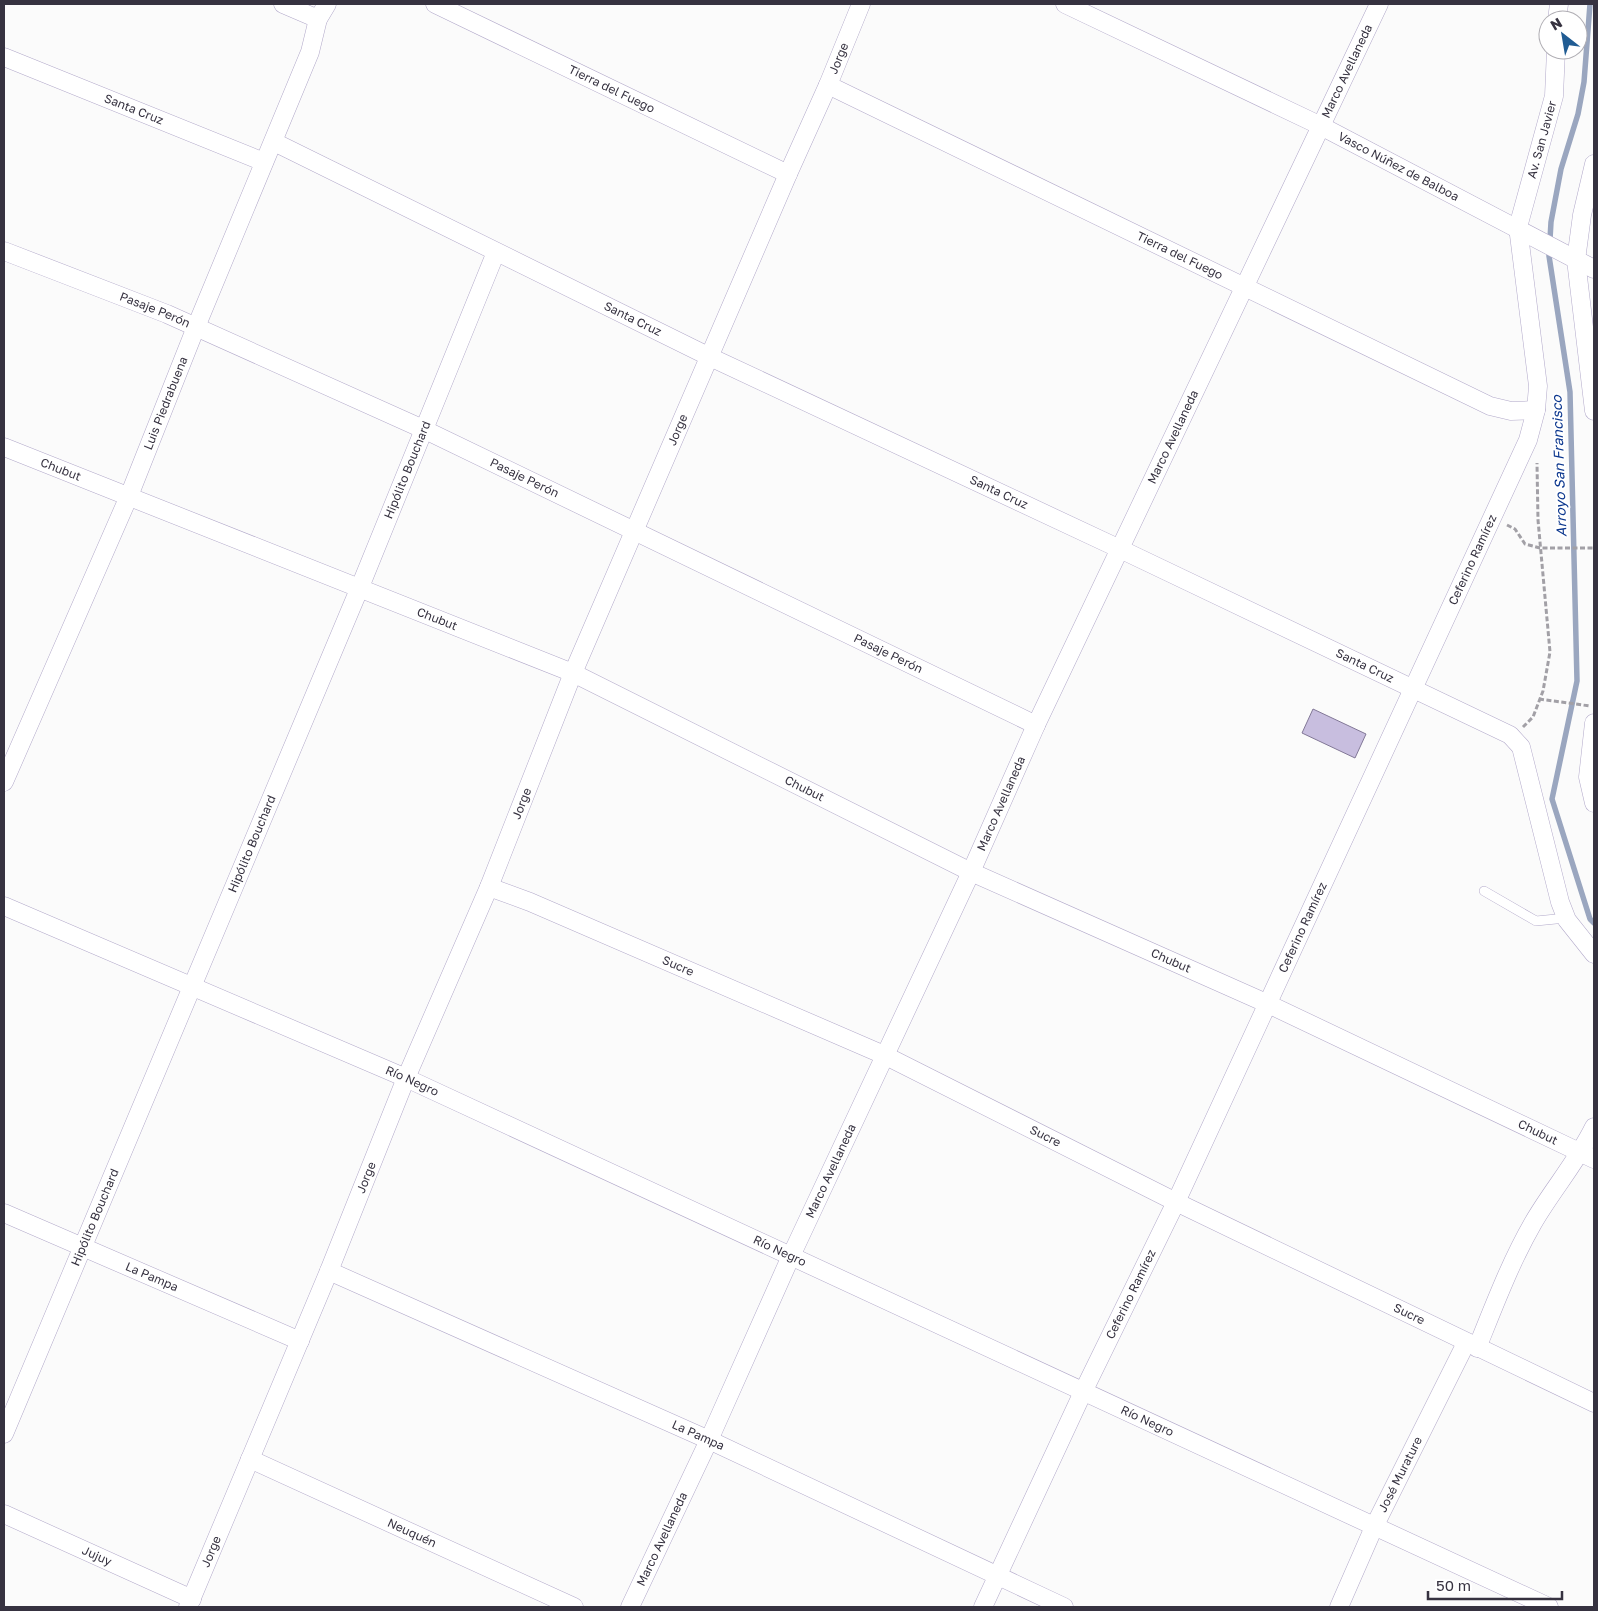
<svg xmlns="http://www.w3.org/2000/svg" width="1598" height="1611" font-family="'Golos Text',sans-serif">
  <style>
    .lines { fill: none; stroke-linecap: round; stroke-linejoin: round }
    .stream { stroke: #9aa6bf; stroke-width: 5.5 }
    .building { fill: #c8bedf; stroke: #827897 }
    .lane-casing { stroke: #b2a9ca; stroke-width: 10 }
    .street-casing { stroke: #b2a9ca; stroke-width: 19 }
    .path { stroke: #a2a0a6; stroke-width: 3; stroke-dasharray: 5 2.5; stroke-linecap: butt }
    .lane { stroke: #fff; stroke-width: 9 }
    .street { stroke: #fff; stroke-width: 18 }
    .labels { text-anchor: middle; stroke-width: 4; stroke-linejoin: round; paint-order: stroke }
    .street-label { font-size: 12px; fill: #363240; stroke: #fff }
    .water-label { font-size: 14px; font-style: italic; fill: #0c378e; stroke: #fff }
  </style>
  <rect width="100%" height="100%" fill="#fbfbfb"/>
  <g class="lines">
    <polyline class="stream" points="1590,4 1584,82 1578,114 1561,169 1551,222 1549,256 1570,392 1577,681 1552,799 1590,919 1594,923"/>
  </g>
  <polygon class="building" points="1313,709 1366,734 1355,758 1302,733"/>
  <g class="lines">
    <defs>
      <polyline id="lane" points="1484,891 1536,921 1566,918"/>
      <g id="street">
        <polyline points="283,4 318,19"/>
        <path id="s1" d="M 435,4 L 788,174"/>
        <path id="s2" d="M 1065,4 L 1319,125 L 1594,269"/>
        <polyline points="1557,20 1559,4"/>
        <path id="s3" d="M 4,57 L 264,162"/>
        <path id="s4" d="M 828,85 L 1490,406 L 1511,411 L 1536,410"/>
        <path id="s5" d="M 274,142 L 710,357 L 1120,549 L 1510,735 L 1521,747 L 1560,902 L 1567,920 L 1594,954"/>
        <polyline points="1594,164 1582,215 1576,260 1594,411"/>
        <path id="s6" d="M 4,251 L 167,314 L 423,429 L 1036,725"/>
        <path id="s7" d="M 4,447 L 573,673 L 971,872 L 1266,1003 L 1594,1159"/>
        <polyline points="1594,723 1588,777 1594,803"/>
        <path id="s8" d="M 4,782 L 129,496 L 196,327 L 310,52 L 318,19 L 327,4"/>
        <path id="s9" d="M 489,887 L 530,902 L 884,1055 L 1176,1202 L 1594,1403"/>
        <path id="s10" d="M 4,906 L 406,1078 L 1549,1607"/>
        <path id="s11" d="M 4,1213 L 300,1341"/>
        <path id="s12" d="M 329,1271 L 709,1440 L 1064,1607"/>
        <path d="M 1477,1348 C 1494,1306 1510,1263 1533,1223 C 1552,1190 1577,1162 1594,1127"/>
        <path id="s13" d="M 4,1434 L 360,587 L 496,252"/>
        <path id="s14" d="M 250,1459 L 574,1607"/>
        <path id="s15" d="M 4,1514 L 192,1599"/>
        <path id="s16" d="M 188,1607 L 329,1271 L 406,1078 L 489,887 L 573,673 L 788,174 L 828,85 L 861,4"/>
        <path id="s17" d="M 630,1607 L 709,1440 L 791,1256 L 971,872 L 1036,725 L 1379,4"/>
        <path id="s18" d="M 983,1607 L 1083,1392 L 1176,1202 L 1528,440 L 1536,410 L 1538,386 L 1518,227 L 1554,96 L 1556,50"/>
        <path id="s19" d="M 1339,1607 L 1374,1527 L 1466,1343"/>
      </g>
    </defs>
    <use href="#lane" class="lane-casing"/>
    <use href="#street" class="street-casing"/>
    <g class="path">
      <polyline points="1507,525 1515,529 1525,544 1540,548 1594,548"/>
      <polyline points="1539,699 1590,706"/>
      <polyline points="1523,727 1533,717 1543,691 1550,652 1538,520 1537,463"/>
    </g>
    <use href="#lane" class="lane"/>
    <use href="#street" class="street"/>
  </g>
  <g class="labels">
    <g class="street-label">
      <text dy="4" stroke="none"><textPath href="#s16" startOffset="1680">Jorge</textPath></text>
      <text dy="4" stroke="none"><textPath href="#s17" startOffset="1695">Marco Avellaneda</textPath></text>
      <text dy="4" stroke="none"><textPath href="#s1" startOffset="196">Tierra del Fuego</textPath></text>
      <text dy="4" stroke="none"><textPath href="#s3" startOffset="140">Santa Cruz</textPath></text>
      <text dy="4" stroke="none"><textPath href="#s18" startOffset="1594">Av. San Javier</textPath></text>
      <text dy="4" stroke="none"><textPath href="#s2" startOffset="371">Vasco Núñez de Balboa</textPath></text>
      <text dy="4" stroke="none"><textPath href="#s4" startOffset="391">Tierra del Fuego</textPath></text>
      <text dy="4" stroke="none"><textPath href="#s6" startOffset="162">Pasaje Perón</textPath></text>
      <text dy="4" stroke="none"><textPath href="#s5" startOffset="400">Santa Cruz</textPath></text>
      <text dy="4" stroke="none"><textPath href="#s8" startOffset="412">Luis Piedrabuena</textPath></text>
      <text dy="4" stroke="none"><textPath href="#s16" startOffset="1275">Jorge</textPath></text>
      <text dy="4" stroke="none"><textPath href="#s17" startOffset="1290">Marco Avellaneda</textPath></text>
      <text dy="4" stroke="none"><textPath href="#s7" startOffset="61">Chubut</textPath></text>
      <text dy="4" stroke="none"><textPath href="#s13" startOffset="1045">Hipólito Bouchard</textPath></text>
      <text dy="4" stroke="none"><textPath href="#s6" startOffset="568">Pasaje Perón</textPath></text>
      <text dy="4" stroke="none"><textPath href="#s5" startOffset="805">Santa Cruz</textPath></text>
      <text dy="4" stroke="none"><textPath href="#s18" startOffset="1156">Ceferino Ramírez</textPath></text>
      <text dy="4" stroke="none"><textPath href="#s7" startOffset="466">Chubut</textPath></text>
      <text dy="4" stroke="none"><textPath href="#s6" startOffset="972">Pasaje Perón</textPath></text>
      <text dy="4" stroke="none"><textPath href="#s5" startOffset="1210">Santa Cruz</textPath></text>
      <text dy="4" stroke="none"><textPath href="#s7" startOffset="871">Chubut</textPath></text>
      <text dy="4" stroke="none"><textPath href="#s16" startOffset="870">Jorge</textPath></text>
      <text dy="4" stroke="none"><textPath href="#s17" startOffset="885">Marco Avellaneda</textPath></text>
      <text dy="4" stroke="none"><textPath href="#s13" startOffset="640">Hipólito Bouchard</textPath></text>
      <text dy="4" stroke="none"><textPath href="#s18" startOffset="751">Ceferino Ramírez</textPath></text>
      <text dy="4" stroke="none"><textPath href="#s7" startOffset="1276">Chubut</textPath></text>
      <text dy="4" stroke="none"><textPath href="#s9" startOffset="205">Sucre</textPath></text>
      <text dy="4" stroke="none"><textPath href="#s10" startOffset="444">Río Negro</textPath></text>
      <text dy="4" stroke="none"><textPath href="#s7" startOffset="1681">Chubut</textPath></text>
      <text dy="4" stroke="none"><textPath href="#s9" startOffset="610">Sucre</textPath></text>
      <text dy="4" stroke="none"><textPath href="#s17" startOffset="480">Marco Avellaneda</textPath></text>
      <text dy="4" stroke="none"><textPath href="#s16" startOffset="465">Jorge</textPath></text>
      <text dy="4" stroke="none"><textPath href="#s13" startOffset="235">Hipólito Bouchard</textPath></text>
      <text dy="4" stroke="none"><textPath href="#s10" startOffset="849">Río Negro</textPath></text>
      <text dy="4" stroke="none"><textPath href="#s11" startOffset="161">La Pampa</textPath></text>
      <text dy="4" stroke="none"><textPath href="#s18" startOffset="346">Ceferino Ramírez</textPath></text>
      <text dy="4" stroke="none"><textPath href="#s9" startOffset="1015">Sucre</textPath></text>
      <text dy="4" stroke="none"><textPath href="#s10" startOffset="1254">Río Negro</textPath></text>
      <text dy="4" stroke="none"><textPath href="#s12" startOffset="404">La Pampa</textPath></text>
      <text dy="4" stroke="none"><textPath href="#s19" startOffset="146">José Murature</textPath></text>
      <text dy="4" stroke="none"><textPath href="#s14" startOffset="178">Neuquén</textPath></text>
      <text dy="4" stroke="none"><textPath href="#s17" startOffset="75">Marco Avellaneda</textPath></text>
      <text dy="4" stroke="none"><textPath href="#s16" startOffset="60">Jorge</textPath></text>
      <text dy="4" stroke="none"><textPath href="#s15" startOffset="102">Jujuy</textPath></text>
    </g>
    <g class="water-label">
      <text transform="translate(1559 466) rotate(-92)" y="5">Arroyo San Francisco</text>
    </g>
  </g>
  <rect width="1598" height="1611" fill="none" stroke="#363240" stroke-width="10"/>
  <g transform="translate(1563 35) rotate(329)"><circle r="24" fill="#ffffff" stroke="#afadb3"/>
  <path d="M0-4L9 19L0 12L-9 19Z" fill="#205c93"/>
  <text y="-8" font-size="14" font-weight="bold" text-anchor="middle" fill="#363240">N</text>
  </g>
  <path d="M1428 1591v8h134v-8" fill="none" stroke="#363240" stroke-width="2.5"/>
  <text x="1436" y="1591" font-size="15" fill="#363240" stroke="#ffffff" stroke-width="4" paint-order="stroke">50 m</text>
</svg>
